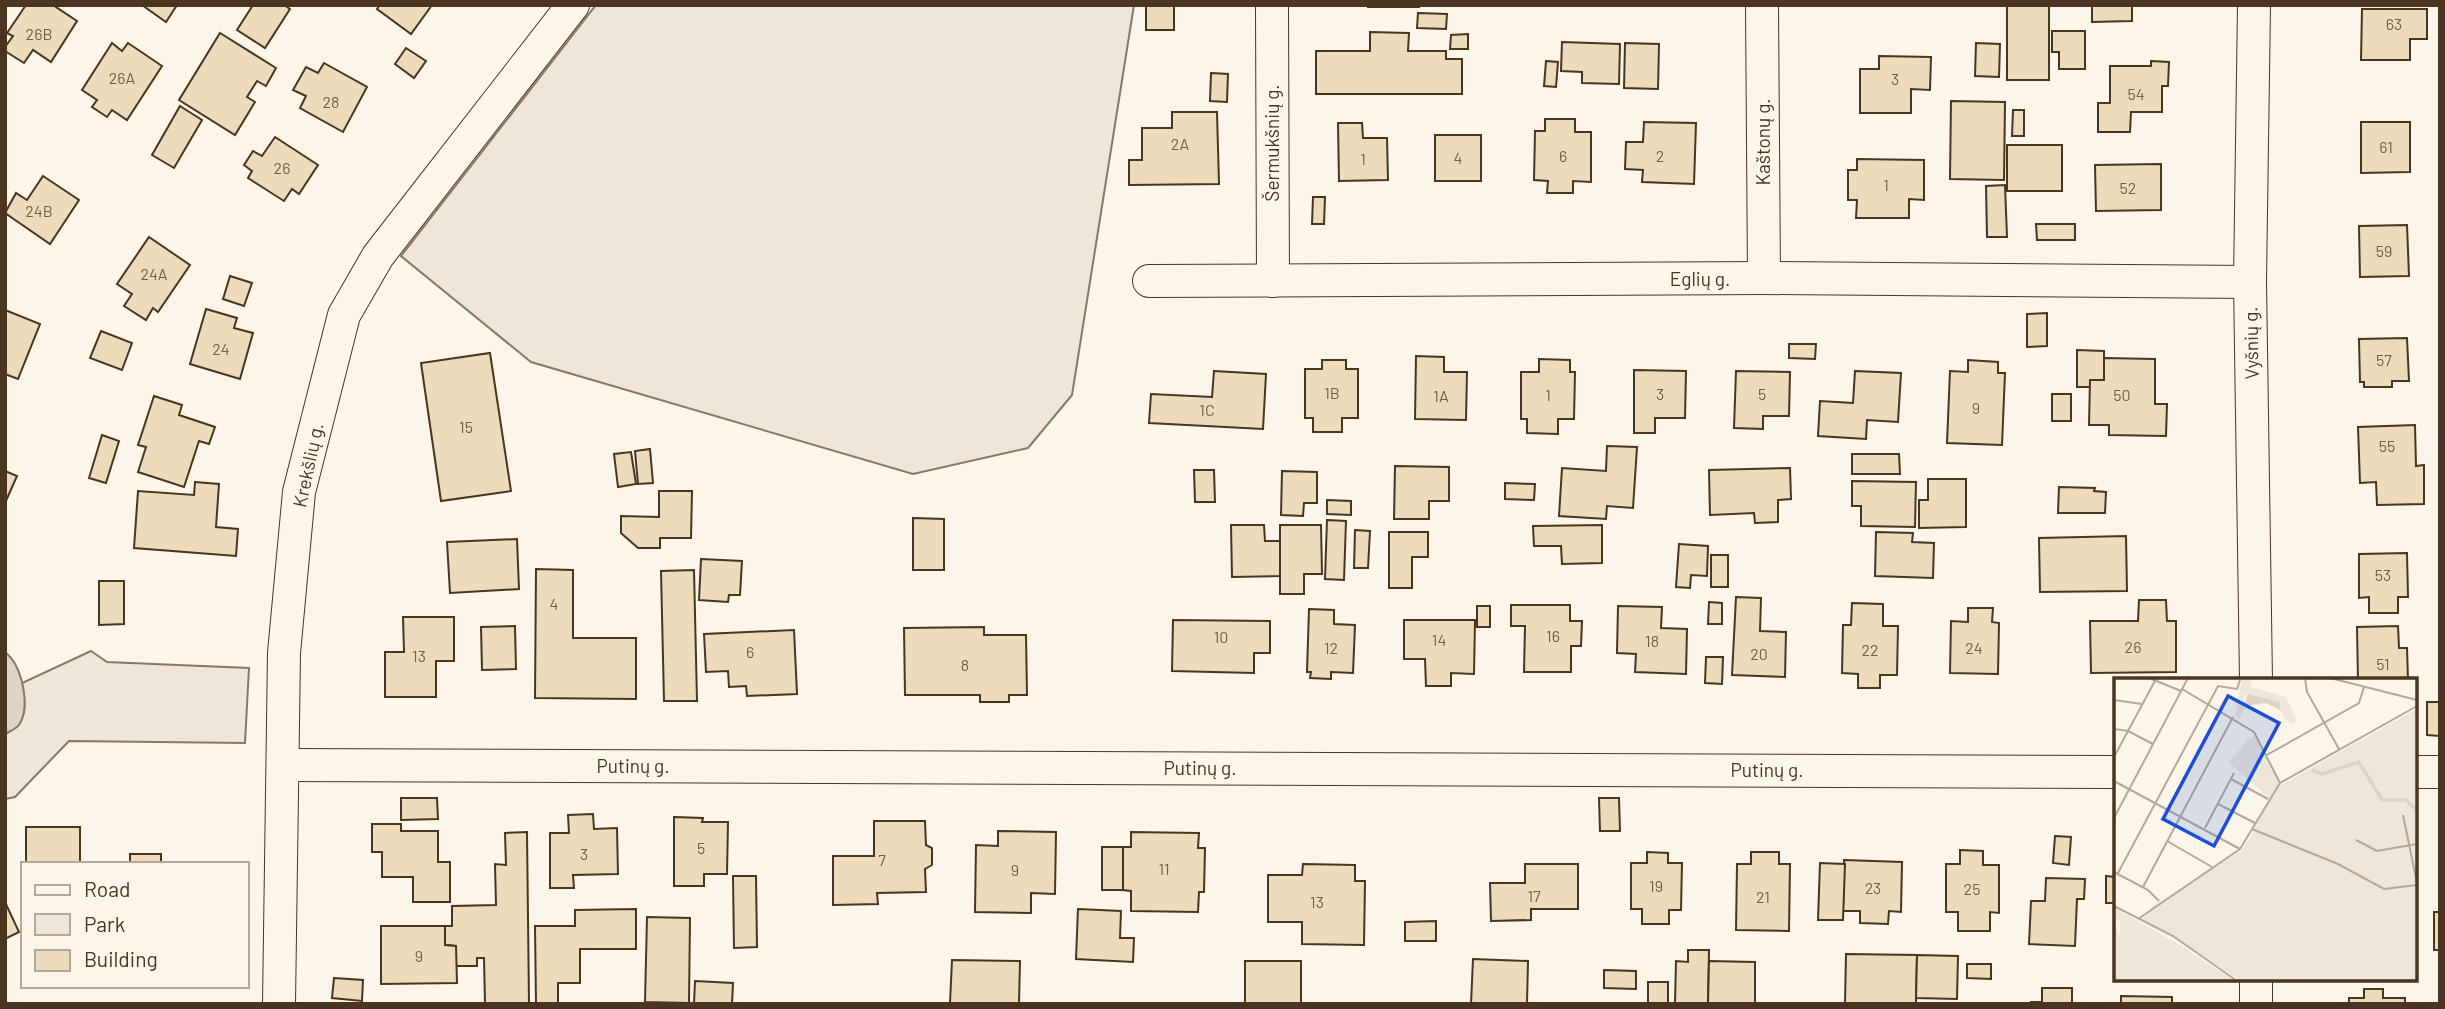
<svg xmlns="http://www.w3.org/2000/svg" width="2445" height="1009" font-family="Barlow,sans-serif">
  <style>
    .green { fill: #ede6d9; stroke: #887966; stroke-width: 2 }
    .water { fill: #dcd4c6; stroke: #887966; stroke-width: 2 }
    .building { fill: #ecdcbc; stroke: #4a3520; stroke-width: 2 }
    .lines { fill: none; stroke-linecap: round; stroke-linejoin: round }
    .street-casing { stroke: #4a3520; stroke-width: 34 }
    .street { stroke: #fbf6e9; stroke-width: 32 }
    .labels { text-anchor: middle; stroke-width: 5; stroke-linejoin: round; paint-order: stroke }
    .number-label { font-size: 16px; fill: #725f47 }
    .street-label { font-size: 19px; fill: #4a3520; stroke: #fbf6e9 }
    .inset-river { fill: none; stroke: #dcd4c6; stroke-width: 3.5 }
    .inset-road { fill: none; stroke: #b4a999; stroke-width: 2 }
    .view { fill: #1d4ed8; fill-opacity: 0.15; stroke: #1d4ed8; stroke-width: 3.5 }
    .inset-edge { fill: none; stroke: #4a3520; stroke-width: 3.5 }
  </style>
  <rect width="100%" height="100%" fill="#fbf6e9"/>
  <g class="green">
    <polygon points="596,5 1134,5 1072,395 1028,448 913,474 531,362 401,256"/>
    <path d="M 91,651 L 107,662 L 249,668 L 245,743 L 69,741 L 15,797 L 5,799 L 5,734 C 29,721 26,707 22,683 Z"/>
  </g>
  <path class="water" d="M 5,652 C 22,665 31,706 19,725 C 16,729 10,731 5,734 Z"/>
  <g class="building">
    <polygon points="26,5 58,5 56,7 77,21 51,62 33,50 24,63 5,51 5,47 13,36 7,33"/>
    <polygon points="142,5 177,5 166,22"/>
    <polygon points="253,5 284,5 290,9 265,48 237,30"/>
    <polygon points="380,5 432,5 411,34 377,9"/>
    <rect x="1146" y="5" width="28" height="25"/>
    <rect x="1368" y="5" width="51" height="2"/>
    <rect x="2007" y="5" width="42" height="75"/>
    <polygon points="2092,5 2132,5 2132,21 2092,22"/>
    <polygon points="2362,9 2427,9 2427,39 2410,39 2410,60 2361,60"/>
    <polygon points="1418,13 1447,14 1446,29 1417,28"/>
    <polygon points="2052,31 2085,31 2085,69 2059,69 2059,52 2052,52"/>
    <polygon points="1370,32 1409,33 1408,51 1446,51 1446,59 1462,59 1462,94 1316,94 1316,51 1370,51"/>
    <polygon points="220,33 276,68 266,86 257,81 247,97 255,102 235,135 179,100"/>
    <polygon points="1468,34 1468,49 1450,49 1451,35"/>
    <polygon points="1562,42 1620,44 1619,84 1582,83 1582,72 1561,71"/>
    <polygon points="112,43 122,51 128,43 162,66 127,120 112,110 107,117 92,107 97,100 82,90"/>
    <polygon points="1625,43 1659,44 1658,89 1624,88"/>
    <polygon points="1976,43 2000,44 1999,77 1975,76"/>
    <polygon points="406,48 426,61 414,78 395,64"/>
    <polygon points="1879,56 1931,57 1930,90 1911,89 1911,113 1860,113 1860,69 1879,69"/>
    <polygon points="1546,61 1558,62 1556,87 1544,86"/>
    <polygon points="2151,61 2169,62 2168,86 2162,86 2162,112 2131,112 2130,132 2098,132 2098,103 2110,103 2110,66 2151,66"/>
    <polygon points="324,63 367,87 343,132 300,108 306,96 293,90 306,67 318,73"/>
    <polygon points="1211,73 1228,74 1227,102 1210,101"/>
    <polygon points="1951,101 2005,102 2004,180 1950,179"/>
    <polygon points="180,106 202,120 174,168 152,155"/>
    <polygon points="2013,110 2024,110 2024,136 2012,136"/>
    <polygon points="1172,112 1217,112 1219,184 1129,185 1129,160 1142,160 1142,128 1172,128"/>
    <polygon points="1545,119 1575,119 1575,132 1591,132 1591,182 1573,181 1573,193 1547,193 1548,181 1534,180 1535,131 1545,131"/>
    <polygon points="1644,122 1696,123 1694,184 1642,182 1643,170 1625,169 1626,142 1643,142"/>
    <polygon points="2361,122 2410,122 2410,172 2361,173"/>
    <polygon points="1338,123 1362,123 1363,138 1387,138 1388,180 1339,181"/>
    <rect x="1435" y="135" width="46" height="46"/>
    <polygon points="275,137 318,165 299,194 292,189 284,201 248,178 252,171 244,165 253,151 262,156"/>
    <rect x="2007" y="145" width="55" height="46"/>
    <polygon points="1857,159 1924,160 1924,200 1909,199 1909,218 1856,218 1857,200 1848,200 1848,170 1857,170"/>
    <polygon points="2161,164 2161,210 2096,211 2095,165"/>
    <polygon points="43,176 79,200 50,244 5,213 16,193 27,200"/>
    <polygon points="2005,185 2007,237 1987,237 1986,186"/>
    <polygon points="1313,197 1325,197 1324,224 1312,224"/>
    <polygon points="2036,224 2075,224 2075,240 2037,240"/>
    <polygon points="2407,225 2409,276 2360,277 2359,226"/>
    <polygon points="149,237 190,265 158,312 153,308 146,320 124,306 132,294 117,284"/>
    <polygon points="230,276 252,283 244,306 223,299"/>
    <polygon points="206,309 237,318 234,328 253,333 240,379 190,364"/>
    <polygon points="5,310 40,324 18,379 5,374"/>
    <polygon points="2047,313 2047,346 2027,347 2027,314"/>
    <polygon points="101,331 132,343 122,370 90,358"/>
    <polygon points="2407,338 2409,381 2392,381 2392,387 2364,387 2364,382 2360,382 2359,339"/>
    <polygon points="1789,344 1816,344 1815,359 1789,358"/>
    <polygon points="2077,350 2104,351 2104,380 2090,380 2090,387 2077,387"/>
    <polygon points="490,353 511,491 441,501 421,363"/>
    <polygon points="1416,356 1444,357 1444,372 1467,372 1466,420 1415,419"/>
    <polygon points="2104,358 2155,359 2155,404 2167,404 2166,436 2109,435 2109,425 2089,425 2090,380 2104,380"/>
    <polygon points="1539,359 1570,360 1570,372 1575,372 1574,419 1558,419 1558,434 1527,433 1527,419 1521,419 1521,372 1539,372"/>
    <polygon points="1322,360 1346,360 1346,369 1358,369 1358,418 1342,418 1342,432 1313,432 1313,418 1305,418 1305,369 1322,369"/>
    <polygon points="1968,360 1998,362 1998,373 2005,373 2002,445 1947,443 1950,371 1968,372"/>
    <polygon points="1634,370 1686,371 1685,418 1655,418 1655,433 1634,433"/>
    <polygon points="1214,371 1266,374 1263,429 1149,423 1151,394 1212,397"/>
    <polygon points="1736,371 1790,372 1789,416 1763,416 1763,429 1734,428"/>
    <polygon points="1855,371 1901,373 1898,422 1867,420 1866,439 1818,436 1820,401 1853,403"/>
    <rect x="2052" y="394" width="19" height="27"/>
    <polygon points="154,396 182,405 179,415 215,427 209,444 199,441 184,487 138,472 146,447 138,445"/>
    <polygon points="2415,425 2416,466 2424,465 2424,504 2377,505 2376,482 2360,483 2358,427"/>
    <polygon points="102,435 119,441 106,483 89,478"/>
    <polygon points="1607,446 1637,447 1633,508 1607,506 1606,519 1559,516 1562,468 1606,471"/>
    <polygon points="650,449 653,483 638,484 635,451"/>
    <polygon points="631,452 636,484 618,487 614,454"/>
    <polygon points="1852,454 1899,454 1900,474 1852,474"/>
    <polygon points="1395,466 1449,467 1449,501 1429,501 1429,519 1394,519"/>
    <polygon points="1790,468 1791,499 1778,500 1778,522 1755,523 1754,513 1710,515 1709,470"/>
    <polygon points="1194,470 1214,470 1215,502 1195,502"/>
    <polygon points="5,471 17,476 5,503"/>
    <polygon points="1282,471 1317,472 1317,503 1304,503 1303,516 1281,515"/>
    <polygon points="1928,479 1966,479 1966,527 1919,528 1919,500 1928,500"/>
    <polygon points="1852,481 1916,482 1915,527 1861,526 1861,506 1852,506"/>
    <polygon points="195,482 219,484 216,527 238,529 236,556 134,548 138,491 194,495"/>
    <polygon points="1505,483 1535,484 1534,500 1505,499"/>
    <polygon points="2059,487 2095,488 2094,491 2106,492 2105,513 2058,513"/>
    <polygon points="659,491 692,491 691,538 660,538 660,548 638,548 621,533 621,516 659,517"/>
    <polygon points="1327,500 1351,501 1351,515 1327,514"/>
    <polygon points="913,518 944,519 944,570 913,570"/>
    <polygon points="1327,520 1346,521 1344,580 1325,579"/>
    <polygon points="1231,525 1264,525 1265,541 1280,541 1280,576 1232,577"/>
    <polygon points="1280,525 1321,525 1322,574 1304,574 1304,594 1280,594"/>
    <polygon points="1602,525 1602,563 1562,564 1561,546 1534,546 1533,526"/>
    <polygon points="1355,530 1370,531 1368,568 1354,568"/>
    <polygon points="1389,532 1428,532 1428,557 1412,557 1412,588 1389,588"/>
    <polygon points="1876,532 1913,533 1912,542 1934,543 1933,578 1875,576"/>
    <polygon points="2126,536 2127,591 2040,592 2039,538"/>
    <polygon points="517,539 519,589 450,593 447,542"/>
    <polygon points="1679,544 1708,546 1707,576 1691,575 1690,588 1676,587"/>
    <polygon points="2407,553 2408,597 2398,597 2398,613 2369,613 2369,597 2359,598 2359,554"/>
    <rect x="1711" y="555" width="17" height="32"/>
    <polygon points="701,559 742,561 740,595 729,595 728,602 699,600"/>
    <polygon points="536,569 573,570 573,638 636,638 636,699 535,698"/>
    <polygon points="694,570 697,701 664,701 661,571"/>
    <polygon points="99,581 124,581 124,624 99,625"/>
    <polygon points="1736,597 1761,598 1760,631 1786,632 1785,677 1732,675"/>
    <polygon points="2139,600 2166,600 2167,621 2176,621 2176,672 2091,673 2090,621 2138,621"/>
    <polygon points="1709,602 1722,603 1722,624 1708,624"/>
    <polygon points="1852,603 1883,604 1883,626 1898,626 1897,675 1880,675 1880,688 1858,688 1858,674 1842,673 1843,625 1851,625"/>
    <polygon points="1511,605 1570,605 1570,621 1582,621 1581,646 1571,646 1571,672 1524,672 1525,626 1511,626"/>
    <rect x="1477" y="606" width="13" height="21"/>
    <polygon points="1618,606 1662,607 1661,628 1687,629 1686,674 1635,672 1636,654 1617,653"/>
    <polygon points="1968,608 1993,608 1992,622 1999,623 1998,674 1950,673 1951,621 1968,622"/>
    <polygon points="1309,609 1334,610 1334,624 1355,625 1353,673 1331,672 1331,679 1310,678 1311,672 1307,672"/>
    <polygon points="403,617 454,617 454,661 436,661 436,697 385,697 385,652 404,652"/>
    <polygon points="1173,620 1270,621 1270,653 1254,653 1254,673 1172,671"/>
    <polygon points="1404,620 1475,620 1474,674 1451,673 1451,686 1426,686 1425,659 1404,659"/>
    <polygon points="515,626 516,669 482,670 481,627"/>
    <polygon points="2398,626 2399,648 2407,648 2408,680 2358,680 2357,627"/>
    <polygon points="984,627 984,635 1026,635 1027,695 1009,695 1009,702 980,702 980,695 905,695 904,628"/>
    <polygon points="794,630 797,694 747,696 746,686 729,687 728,671 706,672 704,634"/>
    <polygon points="1706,657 1723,657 1722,684 1705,683"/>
    <polygon points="2427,702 2440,702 2440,736 2427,735"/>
    <polygon points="401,798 437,798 438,819 401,820"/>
    <polygon points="1599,798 1619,798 1620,831 1600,831"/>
    <polygon points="593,814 594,829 617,828 618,874 573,875 574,888 550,888 550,833 569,833 568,815"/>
    <polygon points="674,817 703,818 702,822 728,822 727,874 704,874 704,886 674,886"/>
    <polygon points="874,821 925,821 926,845 932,848 932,865 925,869 926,892 877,893 878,904 833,905 833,856 874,856"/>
    <polygon points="372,824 401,824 401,831 438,831 438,862 450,862 450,902 413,902 413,877 382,877 382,852 372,852"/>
    <rect x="26" y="827" width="54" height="37"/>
    <polygon points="998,831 1056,832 1055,894 1031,893 1031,913 975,912 976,845 998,846"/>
    <polygon points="527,832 529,1004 485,1004 484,958 477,958 477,966 456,966 456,946 445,945 445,926 452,926 452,906 496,905 495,864 506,865 505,833"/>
    <polygon points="1131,832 1199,833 1198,848 1205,848 1204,892 1199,892 1198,912 1131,911 1131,891 1123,890 1123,847 1131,847"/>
    <polygon points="2055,836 2071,837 2069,865 2053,863"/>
    <rect x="1102" y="847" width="21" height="43"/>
    <polygon points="1960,850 1983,851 1983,865 1999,865 1999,913 1990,912 1990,931 1958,931 1958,912 1946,912 1946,864 1960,864"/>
    <polygon points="1647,852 1668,853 1668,863 1682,863 1681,910 1669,910 1669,924 1642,924 1642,909 1631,909 1631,863 1647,863"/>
    <polygon points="1751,852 1779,852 1779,864 1790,864 1789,931 1736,930 1737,864 1751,864"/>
    <rect x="130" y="854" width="31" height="10"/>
    <polygon points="1844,860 1902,862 1901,912 1889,911 1888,924 1860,923 1860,911 1843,911"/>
    <polygon points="1820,863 1845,864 1843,920 1818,920"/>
    <polygon points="1303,864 1355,865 1355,881 1365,881 1364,945 1302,944 1302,922 1268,922 1268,875 1302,875"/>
    <polygon points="1525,864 1578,864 1578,909 1531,909 1531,920 1491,921 1490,883 1525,883"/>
    <polygon points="733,876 756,876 757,947 734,948"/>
    <polygon points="2106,876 2116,877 2116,903 2106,903"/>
    <polygon points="2046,878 2085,879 2084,899 2077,899 2075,946 2029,944 2031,901 2045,901"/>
    <polygon points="5,902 19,932 5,939"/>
    <polygon points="636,909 636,949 580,949 580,983 558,983 558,1004 536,1004 535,926 575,926 575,910"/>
    <polygon points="1078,909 1121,911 1120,938 1134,938 1133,962 1076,959"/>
    <rect x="2434" y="912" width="6" height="38"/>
    <polygon points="647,917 690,918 689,1003 645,1002"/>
    <polygon points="1436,921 1436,941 1405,941 1405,922"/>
    <polygon points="381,926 445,926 445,945 456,946 457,983 381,984"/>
    <polygon points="1688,950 1709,950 1708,1004 1675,1004 1676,961 1688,962"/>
    <polygon points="1846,954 1917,955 1916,1004 1845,1004"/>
    <polygon points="1917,955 1958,956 1957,999 1916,998"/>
    <polygon points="1473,959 1528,961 1527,1004 1471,1004"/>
    <polygon points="952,960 1020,961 1019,1004 950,1003"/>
    <rect x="1245" y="961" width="56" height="43"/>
    <polygon points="1709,961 1755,962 1755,1004 1708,1004"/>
    <polygon points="1967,964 1991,964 1991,979 1967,978"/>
    <polygon points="1604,970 1636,971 1636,989 1604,988"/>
    <polygon points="334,978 363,980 362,1001 332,998"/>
    <polygon points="695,981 733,983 732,1004 694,1004"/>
    <rect x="1648" y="982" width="20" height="22"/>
    <polygon points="2042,988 2072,988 2072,1004 2031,1004 2031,1002 2042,1002"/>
    <polygon points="2364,989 2383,989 2383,998 2405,998 2405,1004 2349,1004 2349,998 2364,998"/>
    <polygon points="2121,996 2172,997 2172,1004 2121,1004"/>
  </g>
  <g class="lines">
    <defs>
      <g id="street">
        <polyline points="1272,5 1273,281"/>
        <polyline points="1762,5 1764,278"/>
        <polyline points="2254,5 2250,282 2256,680"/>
        <polyline points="1149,281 1764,278 2250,282"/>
        <polyline points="283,765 2116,772"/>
        <polyline points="2415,772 2440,772"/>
        <polyline points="279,1004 284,653 299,492 344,315 378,256 573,5"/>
        <polyline points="2256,1004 2256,979"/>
      </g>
    </defs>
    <use href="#street" class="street-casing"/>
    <use href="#street" class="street"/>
  </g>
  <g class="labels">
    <g class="number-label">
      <text x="2394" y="30">63</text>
      <text x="39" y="40">26B</text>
      <text x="122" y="84">26A</text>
      <text x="1895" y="85">3</text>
      <text x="2136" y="100">54</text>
      <text x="331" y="108">28</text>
      <text x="1180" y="150">2A</text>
      <text x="2386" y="153">61</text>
      <text x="1563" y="162">6</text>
      <text x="1660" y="162">2</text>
      <text x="1458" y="164">4</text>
      <text x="1363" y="165">1</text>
      <text x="282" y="174">26</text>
      <text x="1886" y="191">1</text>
      <text x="2128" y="194">52</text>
      <text x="39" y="217">24B</text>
      <text x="2384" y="257">59</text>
      <text x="154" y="280">24A</text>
      <text x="221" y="355">24</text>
      <text x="2384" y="366">57</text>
      <text x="1332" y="399">1B</text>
      <text x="1660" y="400">3</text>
      <text x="1762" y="400">5</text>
      <text x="1548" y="401">1</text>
      <text x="2122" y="401">50</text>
      <text x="1441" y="402">1A</text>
      <text x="1976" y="414">9</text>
      <text x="1207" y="416">1C</text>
      <text x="466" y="433">15</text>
      <text x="2387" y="452">55</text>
      <text x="2383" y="581">53</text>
      <text x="554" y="610">4</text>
      <text x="1553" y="642">16</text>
      <text x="1221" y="643">10</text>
      <text x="1439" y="646">14</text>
      <text x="1652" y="647">18</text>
      <text x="2133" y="653">26</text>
      <text x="1331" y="654">12</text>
      <text x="1974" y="654">24</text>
      <text x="1870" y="656">22</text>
      <text x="750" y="658">6</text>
      <text x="1759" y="660">20</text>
      <text x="419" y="662">13</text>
      <text x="2383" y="670">51</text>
      <text x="965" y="671">8</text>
      <text x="701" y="854">5</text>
      <text x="584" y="860">3</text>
      <text x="882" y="866">7</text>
      <text x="1164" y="875">11</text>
      <text x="1015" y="876">9</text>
      <text x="1656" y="892">19</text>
      <text x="1873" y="894">23</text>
      <text x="1972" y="895">25</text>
      <text x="1534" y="902">17</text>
      <text x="1763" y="903">21</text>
      <text x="1317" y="908">13</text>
      <text x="419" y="962">9</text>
    </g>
    <g class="street-label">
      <text transform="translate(1763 142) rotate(-90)" y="7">Kaštonų g.</text>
      <text transform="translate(1272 143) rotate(-90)" y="7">Šermukšnių g.</text>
      <text x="1700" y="286">Eglių g.</text>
      <text transform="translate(2251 343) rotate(-91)" y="7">Vyšnių g.</text>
      <text transform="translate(308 465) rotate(-78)" y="7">Krekšlių g.</text>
      <text x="633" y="773">Putinų g.</text>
      <text x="1200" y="775">Putinų g.</text>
      <text x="1767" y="777">Putinų g.</text>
    </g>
  </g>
  <g transform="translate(2114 678)">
    <rect width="303" height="303" fill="#fbf6e9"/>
    <path d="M 128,0 L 137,0 L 137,9 L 172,19 L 183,43 L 178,46 L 169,39 L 166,24 L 134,16 L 130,17 L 130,32 L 125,40 L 121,38 ZM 303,31 L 303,303 L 128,303 L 28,241 L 39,228 L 127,173 L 136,160 L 156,121 L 115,85 L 133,62 L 141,58 L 167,107 ZM 0,230 L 66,267 L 120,303 L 0,303 L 0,246 L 6,257 L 6,243 L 0,242 Z" fill="#ede6d9"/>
    <path d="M 134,16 L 166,24 L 167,33 L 152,25 L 129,28 Z" fill="#dcd4c6"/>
    <path class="inset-river" d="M 198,92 L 208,96 L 245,84 L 268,122 L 292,122 L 303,133"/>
    <path class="inset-road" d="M 35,0 L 67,13M 191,0 L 193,14 L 225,71M 216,0 L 303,22M 68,11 L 140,54 L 166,105M 0,22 L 28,26M 0,51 L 14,53 L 39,66M 151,78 L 245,25 L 250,9M 0,79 L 42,1M 117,101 L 154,121M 0,103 L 126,171M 104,126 L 141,145M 289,137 L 303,205M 0,140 L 74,0M 91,150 L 120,95M 138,151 L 224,186 L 270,211 L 303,207M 242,162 L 263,173 L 303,166M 53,163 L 98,189M 0,194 L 34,212 L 45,223M 4,195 L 104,8 L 123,11 L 126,2M 29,209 L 119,39M 0,228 L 59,258 L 123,303M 24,241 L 126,171 L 166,105 L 303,28"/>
    <path class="view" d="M 114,18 L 165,45 L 100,168 L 49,141 Z"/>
    <rect width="303" height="303" class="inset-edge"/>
  </g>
  <rect width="2445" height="1009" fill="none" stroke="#4a3520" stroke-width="14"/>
  <rect x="21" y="862" width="228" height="126" fill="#fbf6e9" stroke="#b4a999" stroke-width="2"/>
  <rect x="35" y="885" width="35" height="10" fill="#fbf6e9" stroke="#b4a999" stroke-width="2"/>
  <text x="84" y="897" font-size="21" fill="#4a3520">Road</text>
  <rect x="35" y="914" width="35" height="21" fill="#ede6d9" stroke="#b4a999" stroke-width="2"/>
  <text x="84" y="932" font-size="21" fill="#4a3520">Park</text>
  <rect x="35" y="950" width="35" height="21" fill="#ecdcbc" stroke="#b4a999" stroke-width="2"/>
  <text x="84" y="967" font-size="21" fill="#4a3520">Building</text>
</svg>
